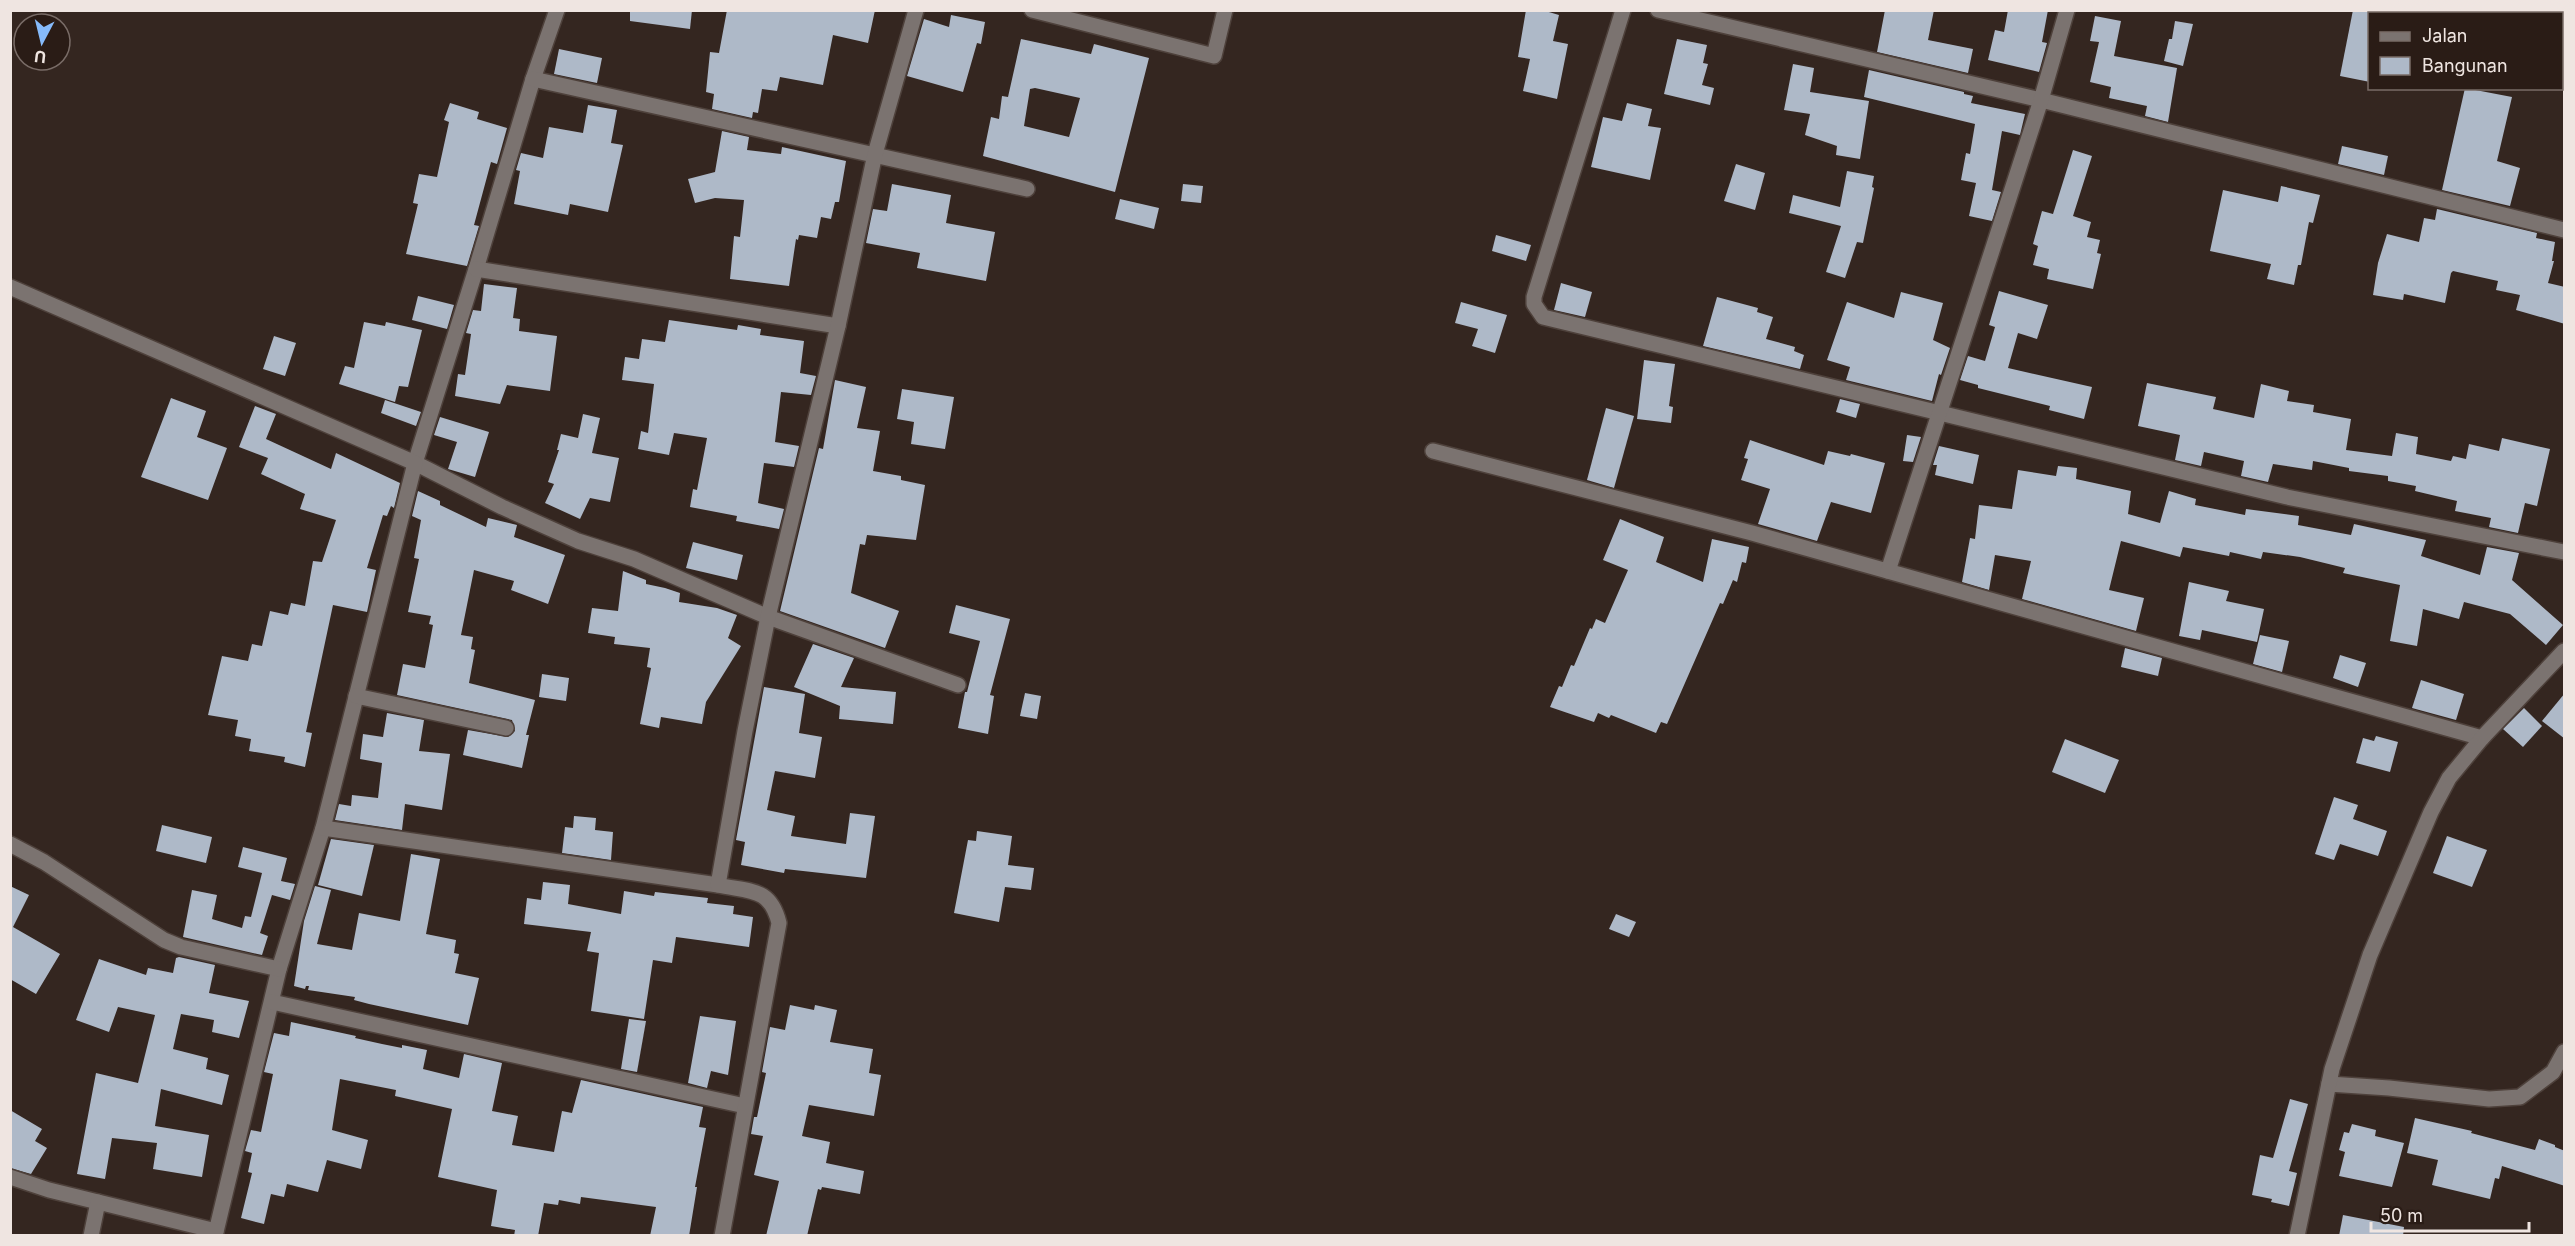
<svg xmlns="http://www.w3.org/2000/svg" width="2575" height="1246" font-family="Inter,sans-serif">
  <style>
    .building { fill: #aeb9c8; fill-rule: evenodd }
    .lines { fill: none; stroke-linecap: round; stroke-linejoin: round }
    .minor-casing { stroke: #4e413b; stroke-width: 18 }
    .minor { stroke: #7b7370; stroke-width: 15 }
  </style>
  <rect width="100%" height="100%" fill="#342620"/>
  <g class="building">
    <polygon points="630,10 692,10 690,29 630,21"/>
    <polygon points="727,10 875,10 868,43 833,35 823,85 780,77 777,91 762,89 758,113 753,112 752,118 712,109 714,94 706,92 710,52 719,53"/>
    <polygon points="1526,10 1542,10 1559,15 1553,41 1568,44 1557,99 1523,91 1530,59 1518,57"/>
    <polygon points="1885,10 1934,10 1928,40 1973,49 1968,73 1877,52"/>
    <polygon points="2008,10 2048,10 2042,42 2047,43 2039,72 1988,60 1995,30 2004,32"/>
    <polygon points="2353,10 2370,10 2370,82 2340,76"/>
    <polygon points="951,15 985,22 981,44 977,43 963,92 907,76 924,19 949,27"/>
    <polygon points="2095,16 2121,21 2114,56 2177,68 2168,122 2145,116 2147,106 2109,98 2111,87 2090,82 2099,42 2090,41"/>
    <polygon points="2175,21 2193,24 2183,66 2164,61 2169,39 2172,39"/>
    <path d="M 1021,39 L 1091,54 L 1094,44 L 1149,58 L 1115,192 L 983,156 L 991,117 L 999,119 L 1002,96 L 1008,97 ZM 1035,88 L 1080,98 L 1069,137 L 1024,126 L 1030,89 Z"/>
    <polygon points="1677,39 1707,45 1703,63 1708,64 1702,85 1714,88 1710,105 1664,94"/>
    <polygon points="559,49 602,58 597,83 554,74"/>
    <polygon points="1793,64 1814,68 1810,92 1869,101 1860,159 1836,155 1837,146 1805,135 1810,114 1784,110"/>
    <polygon points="1869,70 1964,92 1964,94 1973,96 1971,103 2025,114 2020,135 2002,131 1992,190 2001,192 1992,221 1969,216 1976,183 1961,180 1966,153 1970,154 1975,124 1864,97"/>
    <polygon points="2465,88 2512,97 2497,161 2520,168 2510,206 2442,190"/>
    <polygon points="450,103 479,112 477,119 507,128 497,164 491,162 474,225 479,226 467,266 406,254 418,204 413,203 419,174 437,177 449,122 444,120"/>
    <polygon points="1627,103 1652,109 1648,126 1661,128 1650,180 1591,167 1603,117 1622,121"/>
    <polygon points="588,105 617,110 611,143 623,145 608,212 570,204 568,215 514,204 520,171 516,170 521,153 543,158 549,127 583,133"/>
    <polygon points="722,131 749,137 747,150 781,154 782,147 846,161 839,202 835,202 831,219 821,217 817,238 799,235 798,240 796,239 789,286 730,279 734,236 740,237 744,200 715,198 695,203 688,179 715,172"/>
    <polygon points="2342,146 2388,156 2384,175 2338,164"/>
    <polygon points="2073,150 2092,156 2073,216 2091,222 2087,237 2100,240 2097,253 2101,254 2093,289 2047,279 2049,269 2033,265 2038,246 2033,244 2042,211 2053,214"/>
    <polygon points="1736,164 1765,173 1755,210 1724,201"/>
    <polygon points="1847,171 1874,176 1872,187 1874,188 1863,243 1857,242 1845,278 1826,272 1841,226 1789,213 1793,195 1840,207"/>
    <polygon points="892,184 951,195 946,223 995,232 986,281 917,268 920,253 866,243 873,209 887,211"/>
    <polygon points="1183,184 1203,186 1201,203 1181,201"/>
    <polygon points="2281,186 2320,195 2313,223 2309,222 2301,265 2298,265 2294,285 2267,279 2271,264 2210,251 2223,190 2278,202"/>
    <polygon points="1120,199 1159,208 1154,229 1115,219"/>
    <polygon points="2437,209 2537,233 2536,238 2555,242 2552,261 2554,261 2548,283 2565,287 2565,324 2516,310 2520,295 2496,290 2498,281 2453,271 2451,273 2445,303 2404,294 2403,300 2373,295 2378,263 2387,234 2419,242 2424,218 2435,220"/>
    <polygon points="1496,235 1531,245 1526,261 1492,251"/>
    <polygon points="1561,283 1592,292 1585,317 1554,310"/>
    <polygon points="484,284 517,288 513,318 520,319 519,331 557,336 550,391 507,385 500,404 455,396 458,374 465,375 471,334 466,333 473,310 481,311"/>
    <polygon points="1999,291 2048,305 2037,339 2018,333 2008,368 2092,387 2084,419 2049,410 2050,406 1978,388 1978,385 1960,380 1968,356 1985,361 1995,327 1989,325"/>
    <polygon points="1901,292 1943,303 1933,340 1950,348 1941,375 1939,374 1932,401 1846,380 1850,367 1827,360 1847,302 1894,318"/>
    <polygon points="418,296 454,305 447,329 412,320"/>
    <polygon points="1717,297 1758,308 1757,312 1773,317 1766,339 1795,347 1794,351 1804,355 1800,369 1703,346"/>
    <polygon points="1461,302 1507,315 1495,353 1472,346 1478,329 1455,323"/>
    <polygon points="669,320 737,330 738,325 761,329 760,335 804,341 800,373 816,376 811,395 781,392 775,442 799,446 794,467 764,463 758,503 784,509 779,529 736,521 737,516 690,507 693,489 697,490 707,438 674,433 669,455 638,449 641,431 648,433 654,384 622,380 625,357 639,359 642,339 665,342"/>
    <polygon points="364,322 385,326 386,322 422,330 408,387 399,386 395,402 339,384 345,366 354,368"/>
    <polygon points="274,336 296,343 285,376 263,369"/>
    <polygon points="1644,360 1675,364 1669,406 1673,407 1671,423 1637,419"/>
    <polygon points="835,380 866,387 857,428 880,431 873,471 901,476 901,480 925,485 916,540 867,535 865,545 860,544 851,593 899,611 885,648 780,611 819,448 823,449"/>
    <polygon points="2147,383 2216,397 2213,409 2254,418 2261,384 2289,391 2287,401 2314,405 2313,412 2351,419 2346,450 2392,456 2396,433 2418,437 2416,454 2451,461 2453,456 2466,459 2469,444 2499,451 2502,438 2550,449 2537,506 2525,503 2518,533 2489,527 2491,518 2455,511 2457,501 2415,491 2416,486 2388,481 2388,476 2349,471 2349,468 2313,461 2312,470 2273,464 2268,482 2241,476 2244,461 2204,452 2201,466 2175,460 2180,435 2138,426"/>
    <polygon points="902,389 954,397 945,449 911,444 914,422 897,419"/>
    <polygon points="171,398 206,411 197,437 227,448 208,500 141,477"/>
    <polygon points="1840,399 1860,404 1856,418 1836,412"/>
    <polygon points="385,400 421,412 416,426 381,413"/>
    <polygon points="255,406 276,414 266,439 331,469 336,453 400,483 394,508 391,506 387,516 383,515 367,568 376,570 367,612 333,605 306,732 312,733 305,767 284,762 285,757 249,751 251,739 235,736 238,720 208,715 222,656 248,661 252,644 262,646 270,611 288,615 291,603 305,606 313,561 322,562 336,520 300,509 305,494 261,474 268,458 239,447"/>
    <polygon points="1606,408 1634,416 1614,488 1587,480"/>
    <polygon points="583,414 600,418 592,453 619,458 610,502 590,498 580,519 545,503 554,484 548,482 559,450 557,450 561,434 578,438"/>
    <polygon points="440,417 489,432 475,477 448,469 457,442 434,435"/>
    <polygon points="1907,435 1921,437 1913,462 1903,461"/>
    <polygon points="1750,440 1824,465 1828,451 1850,456 1851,454 1885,463 1871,513 1831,502 1817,541 1758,524 1770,489 1741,480 1748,459 1744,458"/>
    <polygon points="1939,446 1979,455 1973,484 1935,475 1937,465 1933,465"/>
    <polygon points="2058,466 2077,468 2076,479 2131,491 2128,514 2160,523 2169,491 2196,499 2195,505 2245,515 2246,509 2299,516 2298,525 2351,535 2354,524 2426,540 2421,556 2480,575 2487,547 2519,553 2512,580 2563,625 2546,645 2510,614 2464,602 2459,619 2423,609 2417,646 2390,641 2400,585 2343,573 2345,568 2300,557 2263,552 2261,559 2230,552 2229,556 2183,547 2180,557 2121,541 2109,590 2144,598 2136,631 2022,599 2031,561 1995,555 1989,590 1962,582 1970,538 1975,539 1979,505 2012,509 2018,470 2056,476"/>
    <polygon points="418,491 440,501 440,505 486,527 488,518 517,525 514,537 565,555 548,604 511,590 514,581 474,570 461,635 473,637 471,649 475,650 469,683 535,700 526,735 529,735 522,768 463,755 468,730 508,737 515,731 512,720 397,695 403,664 425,668 433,625 429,624 431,616 408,612 419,559 414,558 421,520 412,516"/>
    <polygon points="1620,519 1664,537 1656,562 1703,582 1712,539 1749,547 1746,563 1742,562 1737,582 1733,580 1723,604 1720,603 1667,724 1661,722 1656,733 1611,715 1609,718 1598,713 1594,722 1550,707 1559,686 1562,687 1571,665 1574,666 1590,628 1592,629 1596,619 1605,623 1628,570 1603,560"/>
    <polygon points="693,542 743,555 737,580 686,568"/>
    <polygon points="623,571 646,580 646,584 665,588 680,593 679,602 717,608 737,615 728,638 741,646 706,702 702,724 661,717 659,728 640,724 651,668 647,667 650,648 614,644 615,637 588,633 592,608 618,611"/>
    <polygon points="2189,582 2229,591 2226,601 2264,609 2257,642 2202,630 2200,640 2179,636"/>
    <polygon points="956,605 1010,619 990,695 994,696 988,734 958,728 965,692 967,692 980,641 949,633"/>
    <polygon points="2260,635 2289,641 2282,672 2253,664"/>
    <polygon points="813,644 854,658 841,687 896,692 893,724 839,719 840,706 794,687"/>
    <polygon points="2125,648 2162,658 2158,676 2121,667"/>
    <polygon points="2340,655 2366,663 2358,687 2333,678"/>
    <polygon points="542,674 569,678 566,701 539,697"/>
    <polygon points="2421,680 2464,694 2456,720 2412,708"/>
    <polygon points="764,687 805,694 799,733 822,737 815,778 775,771 767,810 795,816 791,836 846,844 850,813 875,816 866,878 785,869 784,873 741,865 745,842 736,840"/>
    <polygon points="1025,693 1041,696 1037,719 1020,716"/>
    <polygon points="2565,693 2565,739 2542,721"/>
    <polygon points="2524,708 2542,726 2523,747 2503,729"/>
    <polygon points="387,713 424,720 419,751 450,754 442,810 405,804 402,830 335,820 339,804 351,806 352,795 378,798 382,763 360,759 363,734 383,737"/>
    <polygon points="2376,736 2398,742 2390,772 2356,763 2363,738 2374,741"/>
    <polygon points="2065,739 2119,760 2105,793 2052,772"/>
    <polygon points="2334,797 2358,805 2353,819 2387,831 2378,856 2340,844 2334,860 2315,854"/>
    <polygon points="574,816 596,818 595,830 613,832 611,860 562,853 565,827 573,828"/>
    <polygon points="162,825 212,837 206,863 156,851"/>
    <polygon points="977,831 1012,836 1008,865 1034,868 1031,890 1005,887 999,922 954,913 968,840 976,841"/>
    <polygon points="2447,836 2487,850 2472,887 2433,873"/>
    <polygon points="331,839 374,845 362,896 318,885"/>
    <polygon points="243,847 287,858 281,881 295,884 290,900 272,895 260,933 268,936 262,955 183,937 192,890 217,895 212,919 242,928 245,916 251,917 262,873 238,867"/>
    <polygon points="411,854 440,859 426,934 456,940 454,953 459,954 455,973 479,978 468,1025 369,1004 354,1000 355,997 308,990 309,986 306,986 305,989 294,986 304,921 315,886 331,890 317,944 352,950 359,913 400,921"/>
    <polygon points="543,882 570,885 568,904 621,914 624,891 654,896 655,892 708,898 707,903 734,906 733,914 753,917 749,947 676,937 672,963 653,960 644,1019 591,1011 599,953 587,951 591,932 524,924 527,898 541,900"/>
    <polygon points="10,886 29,895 13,927 60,954 36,994 10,979"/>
    <polygon points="1616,914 1636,922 1629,937 1609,929"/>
    <polygon points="179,957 215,965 209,993 249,1001 239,1038 212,1032 214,1020 181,1014 173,1049 208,1058 206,1069 229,1075 222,1105 161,1089 155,1126 209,1135 202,1177 153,1169 157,1143 112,1138 105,1179 77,1174 96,1073 138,1083 155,1015 118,1007 109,1032 76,1020 99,959 146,975 148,968 173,973 176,958"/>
    <polygon points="790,1005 814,1010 815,1005 837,1010 830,1042 873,1049 869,1073 881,1075 874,1116 809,1105 802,1136 830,1142 826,1163 864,1171 860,1194 822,1187 821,1190 818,1189 807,1236 766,1236 779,1181 754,1175 763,1136 751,1134 754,1117 757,1117 766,1073 762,1072 770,1027 785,1030"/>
    <polygon points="700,1016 736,1021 728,1075 711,1071 707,1088 688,1083"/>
    <polygon points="629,1019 646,1021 637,1072 621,1069"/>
    <polygon points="291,1022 356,1036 355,1038 382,1044 402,1048 402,1045 427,1050 423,1069 459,1078 464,1054 502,1063 492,1111 518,1116 512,1145 554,1152 562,1111 572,1113 581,1080 703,1107 699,1127 706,1128 695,1187 697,1187 689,1236 650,1236 656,1207 581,1197 580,1204 559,1200 558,1205 544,1203 538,1236 514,1236 515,1230 491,1226 497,1190 438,1177 452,1109 395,1096 396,1090 340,1079 332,1130 368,1140 361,1169 327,1160 318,1192 287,1184 284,1197 271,1194 264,1224 241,1218 252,1173 248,1172 252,1153 245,1151 251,1130 261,1132 273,1074 264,1072 274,1033 289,1036"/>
    <polygon points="2290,1099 2308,1104 2289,1171 2297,1173 2289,1206 2271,1202 2272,1199 2252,1195 2260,1155 2273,1158"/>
    <polygon points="10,1110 42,1129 35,1141 47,1148 31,1174 10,1168"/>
    <polygon points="2415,1118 2472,1131 2471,1133 2535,1150 2539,1139 2555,1145 2555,1147 2565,1151 2565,1186 2502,1166 2499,1179 2495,1178 2490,1199 2432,1185 2438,1160 2407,1153"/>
    <polygon points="2352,1124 2376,1130 2375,1136 2404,1143 2392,1187 2339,1176 2345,1152 2339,1150 2344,1132 2349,1133"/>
    <polygon points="2343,1215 2404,1227 2403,1236 2339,1236"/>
  </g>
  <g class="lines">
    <defs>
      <g id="minor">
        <polyline points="557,10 533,79 476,269 415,463 502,507 578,541 634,559 768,617 958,685"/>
        <polyline points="1032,10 1214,56 1225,10"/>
        <polyline points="1623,10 1534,297 1534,304 1543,317 2287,497 2564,552"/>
        <polyline points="1658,10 2041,100 2564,230"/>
        <polyline points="533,79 1027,189"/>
        <polyline points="476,269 838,326"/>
        <polyline points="10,287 415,463 323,828 279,969 215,1236"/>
        <polyline points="1433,451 1752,533 2482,738"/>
        <polyline points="1888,571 2041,100 2067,10"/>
        <polyline points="356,696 506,728"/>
        <polyline points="323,828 718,885"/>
        <polyline points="10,844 44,862 164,940 181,947 279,969"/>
        <polyline points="272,1002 745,1106"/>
        <polyline points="2329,1084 2389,1088 2489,1099 2520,1097 2553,1072 2564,1052"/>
        <polyline points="10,1177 49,1190 98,1202"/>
        <polyline points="91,1236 98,1202 216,1231"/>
        <path d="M 722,1236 L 779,923 C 770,887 750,892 718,885 L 745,731 L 768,617 L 838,326 L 875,154 L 916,10"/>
        <polyline points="2297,1236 2332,1069 2370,955 2431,812 2449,778 2482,738 2564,651"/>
      </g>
    </defs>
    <use href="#minor" class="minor-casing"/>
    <use href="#minor" class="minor"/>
  </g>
  <rect width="2575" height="1246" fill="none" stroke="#efe5e1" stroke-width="24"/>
  <rect x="2368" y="12" width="195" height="78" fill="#2a1c16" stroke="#796c67" stroke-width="1.5"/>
  <rect x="2380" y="32" width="30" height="9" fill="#7b7370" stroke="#796c67" stroke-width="1.5"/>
  <text x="2422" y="42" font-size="18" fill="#efe5e1">Jalan</text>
  <rect x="2380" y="57" width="30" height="18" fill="#aeb9c8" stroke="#796c67" stroke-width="1.5"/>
  <text x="2422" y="72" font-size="18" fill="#efe5e1">Bangunan</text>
  <g transform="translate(42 42) rotate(187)"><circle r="28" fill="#2a1c16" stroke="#796c67" stroke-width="1.5"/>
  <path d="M0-4.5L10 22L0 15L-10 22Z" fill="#86bbfb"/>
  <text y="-9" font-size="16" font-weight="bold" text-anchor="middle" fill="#efe5e1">U</text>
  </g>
  <path d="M2371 1222v9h158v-9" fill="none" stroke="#efe5e1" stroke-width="3"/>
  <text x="2380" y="1222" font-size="18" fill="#efe5e1" stroke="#2a1c16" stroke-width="4.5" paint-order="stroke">50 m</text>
</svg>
